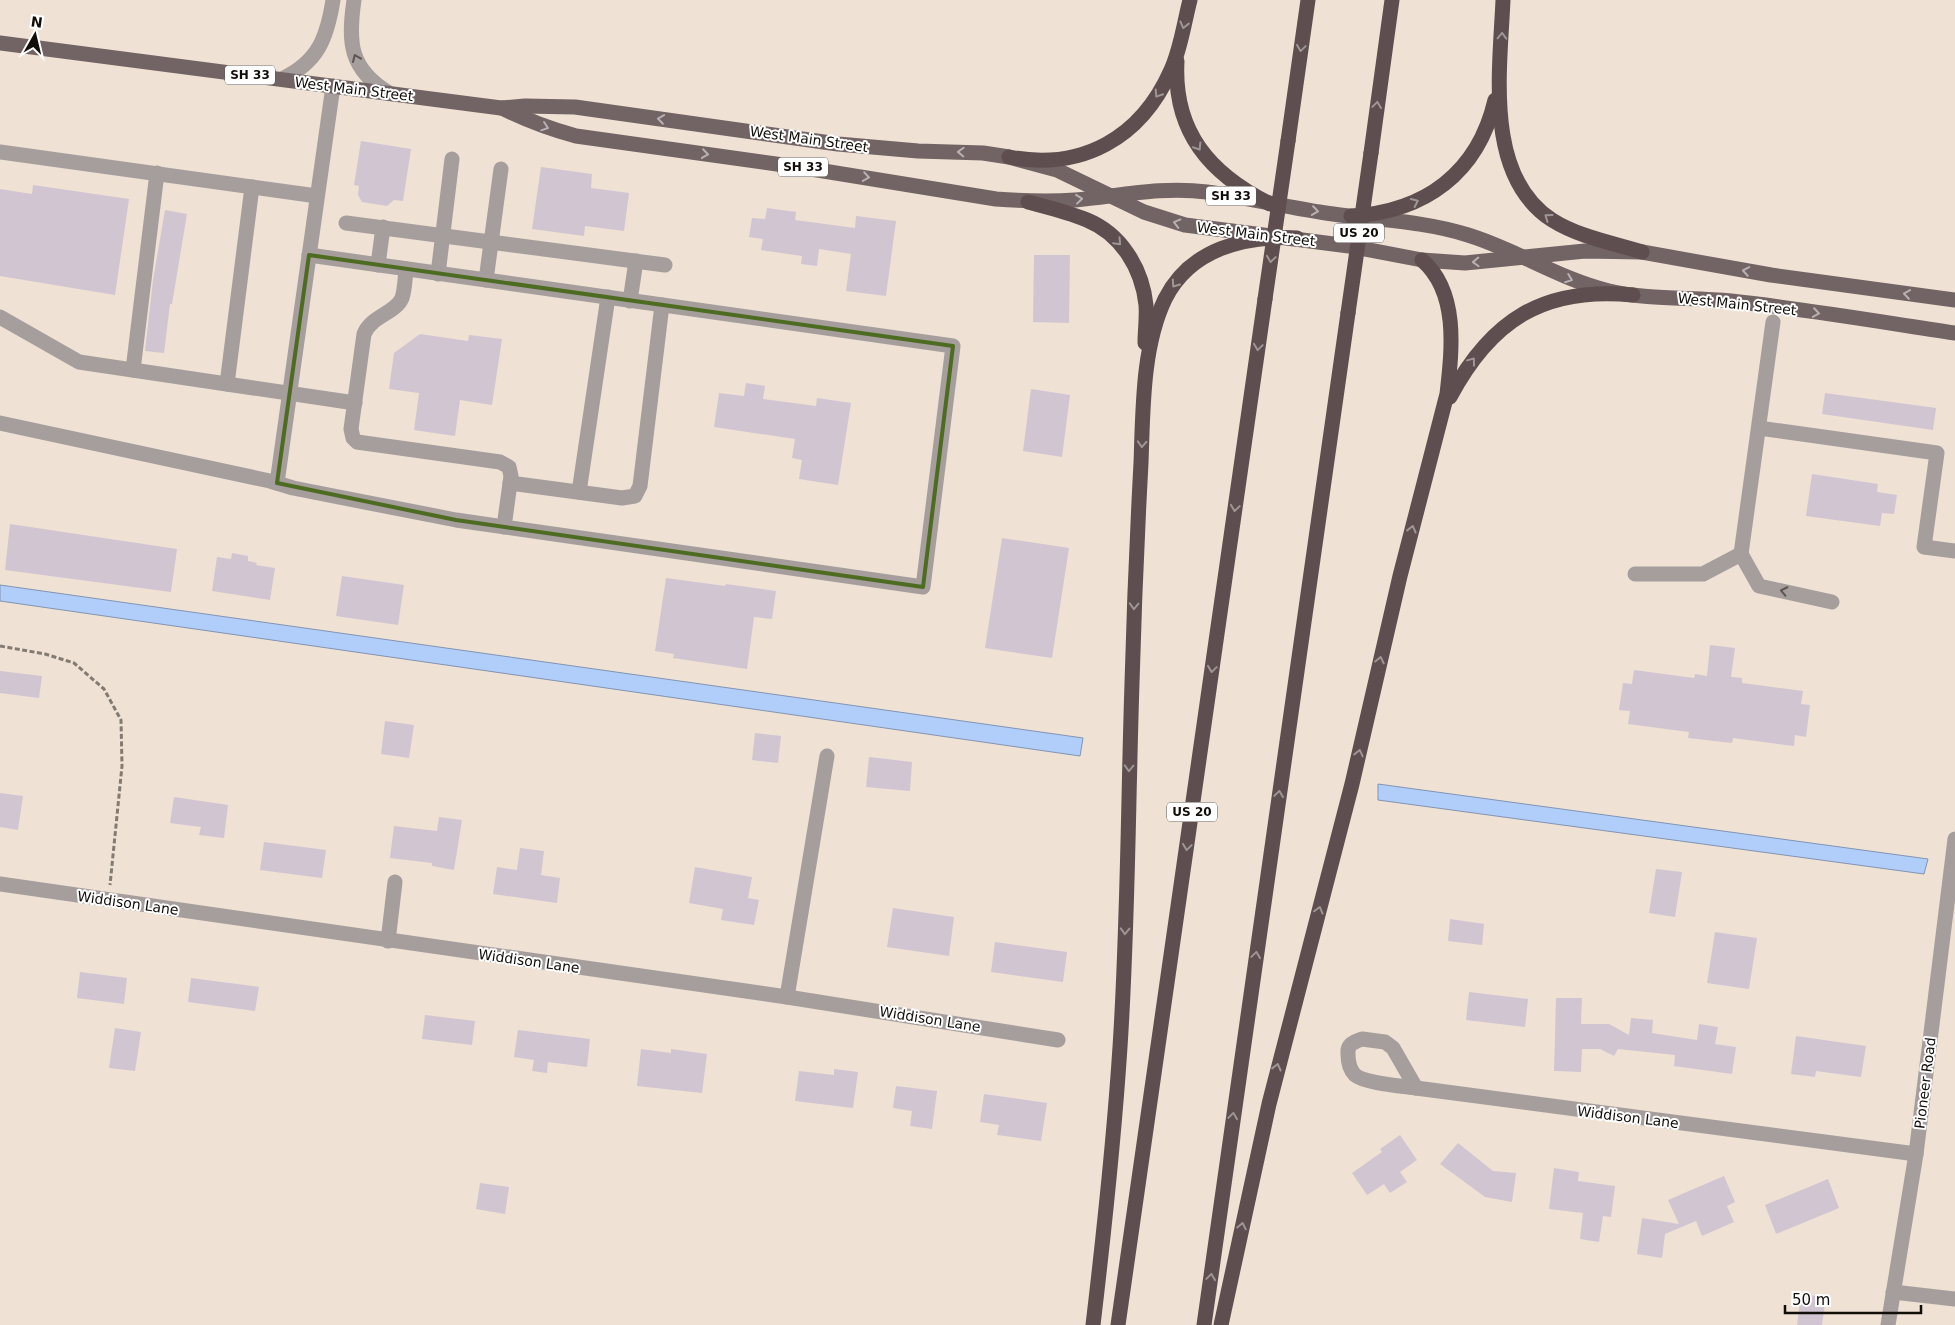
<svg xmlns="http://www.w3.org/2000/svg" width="1955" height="1325" font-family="'DejaVu Sans',sans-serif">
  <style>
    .water { fill: #b1cefb; stroke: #8194b2 }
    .building { fill: #d2c5d2 }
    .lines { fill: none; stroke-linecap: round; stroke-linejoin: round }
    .path { stroke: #837a71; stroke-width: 3; stroke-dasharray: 5 2.5; stroke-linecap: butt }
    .minor { stroke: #a69d9d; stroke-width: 15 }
    .major { stroke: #726364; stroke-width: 15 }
    .highway { stroke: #5f4e4f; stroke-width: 15 }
    .highway-bridge { stroke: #5f4e4f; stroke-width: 15 }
    .oneway { stroke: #9f9595 }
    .oneway2 { stroke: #5c5553 }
    .oneway3 { stroke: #b8b1b2 }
    .marked { fill: none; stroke: #4d6c21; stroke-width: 4; stroke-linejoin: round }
    .labels { text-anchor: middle; stroke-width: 4; stroke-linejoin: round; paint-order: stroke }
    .shield { fill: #fff; stroke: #585653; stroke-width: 1 }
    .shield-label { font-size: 12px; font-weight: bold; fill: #110d09 }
    .street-label { font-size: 14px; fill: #110d09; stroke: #fff }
  </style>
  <rect width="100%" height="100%" fill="#efe1d4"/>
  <g class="water">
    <polygon points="0,585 1083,738 1080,756 0,601"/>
    <polygon points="1378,784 1928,859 1924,874 1378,800"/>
  </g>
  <g class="building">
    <polygon points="361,141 411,149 403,201 394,200 387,206 362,202 358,195 359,186 354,185"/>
    <polygon points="541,167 592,174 591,188 629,193 624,231 585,226 584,236 532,229"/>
    <polygon points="33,185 129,199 115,295 0,276 0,189 32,194"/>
    <polygon points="767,208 796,212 795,220 855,228 856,216 896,221 886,296 846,291 851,254 819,249 817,266 801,264 802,256 761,250 763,239 749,237 752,218 765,219"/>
    <polygon points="165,210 187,214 172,304 170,304 164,353 145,351 153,280"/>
    <polygon points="1034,255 1070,255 1069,323 1033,322"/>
    <polygon points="420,334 468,341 469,335 502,339 492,405 460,400 455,436 414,430 419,393 389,389 394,353"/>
    <polygon points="746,383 765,386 763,399 816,406 817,398 851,403 838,485 799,479 802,460 792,458 795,439 714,427 719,393 744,396"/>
    <polygon points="1031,389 1070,395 1062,457 1023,451"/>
    <polygon points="1825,393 1936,408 1933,430 1822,414"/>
    <polygon points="1812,474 1878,484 1877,492 1897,495 1894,514 1882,513 1880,526 1806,516"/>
    <polygon points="10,524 177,549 171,592 5,570"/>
    <polygon points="1002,538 1069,548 1052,658 985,648"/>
    <polygon points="232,553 248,556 248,561 257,563 256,565 275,568 270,600 212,591 217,557 231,559"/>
    <polygon points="342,576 404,585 398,625 336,616"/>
    <polygon points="666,578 725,586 726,584 776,591 772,619 754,617 747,669 673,658 674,654 655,651"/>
    <polygon points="1710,645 1735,648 1731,677 1742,678 1742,683 1803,691 1801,704 1810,705 1806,737 1795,735 1794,746 1733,738 1732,743 1688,738 1689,732 1628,724 1630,711 1619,710 1623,683 1632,684 1634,670 1694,678 1695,674 1707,676"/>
    <polygon points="0,671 42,676 39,698 0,693"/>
    <polygon points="385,721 414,725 409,758 381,754"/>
    <polygon points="755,733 781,736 778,763 752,760"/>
    <polygon points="869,757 912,762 910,791 866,787"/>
    <polygon points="0,793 23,796 18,830 0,827"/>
    <polygon points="174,797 228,805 224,838 199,835 201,827 170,823"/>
    <polygon points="439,817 462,820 454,870 432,866 432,863 390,858 394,826 437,831"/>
    <polygon points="264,842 326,850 322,878 260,870"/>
    <polygon points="520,848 544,851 541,875 560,878 557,903 493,894 497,867 517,870"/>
    <polygon points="695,867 752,877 748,898 759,900 754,925 721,920 723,909 689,903"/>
    <polygon points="1656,869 1682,872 1675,917 1649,913"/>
    <polygon points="893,908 954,917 949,956 887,947"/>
    <polygon points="1450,919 1484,924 1482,945 1448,941"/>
    <polygon points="1715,932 1757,938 1749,989 1707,983"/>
    <polygon points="995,942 1067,952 1063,982 991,972"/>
    <polygon points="80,972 127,978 124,1004 77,998"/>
    <polygon points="191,978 259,987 255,1011 188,1002"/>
    <polygon points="1469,992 1528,999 1525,1027 1466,1020"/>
    <polygon points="1556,998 1582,998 1581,1024 1609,1024 1629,1035 1631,1018 1653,1020 1652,1033 1697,1040 1699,1024 1718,1027 1715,1044 1736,1047 1732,1074 1674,1066 1675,1055 1618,1049 1614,1056 1600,1049 1582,1049 1581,1072 1554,1071"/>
    <polygon points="425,1015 475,1021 472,1045 422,1039"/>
    <polygon points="115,1028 141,1032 135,1071 109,1068"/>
    <polygon points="518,1030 590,1039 587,1067 548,1062 547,1073 532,1071 534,1060 514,1057"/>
    <polygon points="1796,1036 1866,1046 1861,1077 1816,1071 1815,1077 1791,1074"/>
    <polygon points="641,1049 671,1053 671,1049 707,1054 702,1093 637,1086"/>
    <polygon points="834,1069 858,1072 853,1108 795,1101 799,1071 834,1075"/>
    <polygon points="896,1086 937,1091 932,1129 910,1126 912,1111 893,1108"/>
    <polygon points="984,1094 1047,1103 1041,1141 997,1135 999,1125 980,1122"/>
    <polygon points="1400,1135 1417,1160 1400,1172 1407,1182 1390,1193 1384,1184 1367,1195 1352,1173 1382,1152 1380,1149"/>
    <polygon points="1458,1143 1493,1171 1516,1173 1512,1202 1485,1197 1440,1164"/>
    <polygon points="1554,1168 1579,1172 1578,1181 1615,1186 1611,1217 1603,1216 1599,1242 1580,1239 1583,1213 1549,1209"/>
    <polygon points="1724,1176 1735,1202 1727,1206 1734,1222 1702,1236 1696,1221 1665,1234 1662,1258 1637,1254 1642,1218 1679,1224 1668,1200"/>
    <polygon points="1828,1179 1839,1208 1776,1234 1765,1205"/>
    <polygon points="480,1183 509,1187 505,1214 476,1209"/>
    <polygon points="1801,1294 1826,1297 1822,1325 1797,1325"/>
  </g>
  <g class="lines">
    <polyline class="path" points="0,646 45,654 74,663 104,689 121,720 122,766 110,885"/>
    <g class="minor">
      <path d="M 354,0 C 348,42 349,69 389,93"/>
      <path d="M 282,79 C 318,62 327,38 333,0"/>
      <polyline points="0,152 317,196"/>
      <polyline points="346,223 665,265"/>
      <polyline points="378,265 383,227"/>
      <path d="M 406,269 C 405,278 405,289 402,298 C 396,313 371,316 364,334 L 351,429 L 353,438 L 357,442 L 500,462 L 509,467 L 511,476 L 504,527"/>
      <polyline points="438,274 452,159"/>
      <polyline points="486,280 501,169"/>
      <polyline points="630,301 636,261"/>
      <polyline points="0,317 79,362 355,403"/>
      <polyline points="133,370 157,173"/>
      <polyline points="227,384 252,187"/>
      <polyline points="0,423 270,481 293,488 456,520 923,587 953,346 309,255"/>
      <polyline points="1759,428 1937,453 1924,547 1955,551"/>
      <polyline points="277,483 333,86"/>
      <polyline points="510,483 622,498 635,496 640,486 662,305"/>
      <polyline points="579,492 608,297"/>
      <polyline points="1741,554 1773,322"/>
      <polyline points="1635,574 1703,574 1741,554 1759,586 1832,602"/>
      <polyline points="0,884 787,997 1058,1040"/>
      <polyline points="388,941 395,882"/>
      <polyline points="787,997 827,756"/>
      <path d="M 1362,1039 L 1385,1042 L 1393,1048 L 1416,1088 C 1402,1086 1364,1083 1355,1075 C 1349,1069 1348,1062 1348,1054 C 1347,1044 1354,1042 1362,1039 Z"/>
      <polyline points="1416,1088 1916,1154"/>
      <polyline points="1893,1292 1955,1299"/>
      <polyline points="1888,1325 1916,1154 1955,839"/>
    </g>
    <g class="major">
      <polyline points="0,43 501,108 525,106 575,107 838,144 918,151 983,153 1009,157 1057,170 1144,212 1185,225 1349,246 1422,260 1465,263 1585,251 1642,252 1771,275 1955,300"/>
      <path d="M 502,108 C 526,120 550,129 576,136 L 805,168 L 996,199 C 1023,201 1048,202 1075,200 C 1119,196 1162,186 1207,192 C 1249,198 1290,208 1333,214 C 1378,220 1424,221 1468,235 C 1517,250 1559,279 1609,291 C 1649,300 1691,297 1731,301 C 1806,309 1881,322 1955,333"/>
    </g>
    <g class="highway">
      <path d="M 1503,0 C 1500,70 1484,176 1552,220 C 1579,237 1613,243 1642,252"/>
      <path d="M 1177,61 C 1173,132 1210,174 1270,204"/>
      <polyline points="1288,141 1308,0"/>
      <polyline points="1371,153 1392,0"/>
      <path d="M 1009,157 C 1082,171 1141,138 1171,70 C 1181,48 1184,23 1190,0"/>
      <path d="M 1028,202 C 1047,207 1068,212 1087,220 C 1121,234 1142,268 1146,305 C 1147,318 1145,330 1145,343"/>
      <path d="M 1351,216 C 1425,212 1478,173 1495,100"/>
      <path d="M 1450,397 C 1491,320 1544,286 1633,295"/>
      <path d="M 1093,1325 C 1104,1232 1114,1140 1120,1047 C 1128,926 1128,804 1132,683 C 1134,610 1137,537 1141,463 C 1143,411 1142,347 1165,299 C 1190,249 1245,235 1297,238"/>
      <polyline points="1118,1325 1265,299"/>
      <polyline points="1204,1325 1348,313"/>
      <path d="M 1221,1325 L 1269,1104 L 1352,784 L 1400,576 L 1447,394 C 1452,350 1459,292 1422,260"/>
    </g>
    <g class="highway-bridge">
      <polyline points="1265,299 1288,141"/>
      <polyline points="1348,313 1371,153"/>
    </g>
  </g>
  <defs><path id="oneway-chevron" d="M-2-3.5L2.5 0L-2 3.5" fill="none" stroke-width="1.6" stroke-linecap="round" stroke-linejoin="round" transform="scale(1.25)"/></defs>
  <g class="oneway">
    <use href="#oneway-chevron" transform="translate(1184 25) rotate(104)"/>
    <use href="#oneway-chevron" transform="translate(1502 36) rotate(-88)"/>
    <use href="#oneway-chevron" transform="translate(1301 48) rotate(98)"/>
    <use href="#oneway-chevron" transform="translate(1158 94) rotate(123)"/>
    <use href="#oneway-chevron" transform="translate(1377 105) rotate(-82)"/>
    <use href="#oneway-chevron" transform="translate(1198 147) rotate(58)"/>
    <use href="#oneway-chevron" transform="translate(1415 202) rotate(-25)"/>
    <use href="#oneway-chevron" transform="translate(1548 217) rotate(-144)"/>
    <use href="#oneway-chevron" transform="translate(1118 242) rotate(47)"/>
    <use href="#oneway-chevron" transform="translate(1271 259) rotate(98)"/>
    <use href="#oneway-chevron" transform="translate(1175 284) rotate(125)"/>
    <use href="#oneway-chevron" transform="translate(1258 347) rotate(98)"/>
    <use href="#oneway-chevron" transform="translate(1472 361) rotate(-53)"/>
    <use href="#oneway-chevron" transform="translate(1142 444) rotate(93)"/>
    <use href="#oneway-chevron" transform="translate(1235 508) rotate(98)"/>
    <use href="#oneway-chevron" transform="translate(1412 529) rotate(-76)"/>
    <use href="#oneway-chevron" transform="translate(1134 606) rotate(92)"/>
    <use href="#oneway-chevron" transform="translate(1380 660) rotate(-78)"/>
    <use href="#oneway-chevron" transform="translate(1212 669) rotate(98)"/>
    <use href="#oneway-chevron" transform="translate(1359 753) rotate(-77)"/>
    <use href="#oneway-chevron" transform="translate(1129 768) rotate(92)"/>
    <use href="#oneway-chevron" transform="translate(1279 794) rotate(-82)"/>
    <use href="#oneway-chevron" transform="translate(1187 847) rotate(98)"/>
    <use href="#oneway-chevron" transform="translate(1319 910) rotate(-75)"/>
    <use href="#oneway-chevron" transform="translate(1125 931) rotate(92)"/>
    <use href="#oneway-chevron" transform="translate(1256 955) rotate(-82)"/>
    <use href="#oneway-chevron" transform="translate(1277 1067) rotate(-76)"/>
    <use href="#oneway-chevron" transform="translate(1233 1116) rotate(-82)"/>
    <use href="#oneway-chevron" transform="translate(1242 1226) rotate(-78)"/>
    <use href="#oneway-chevron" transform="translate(1211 1277) rotate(-82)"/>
  </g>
  <g class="oneway2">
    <use href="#oneway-chevron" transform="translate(356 58) rotate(-113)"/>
    <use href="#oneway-chevron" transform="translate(1784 591) rotate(-168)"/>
  </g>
  <g class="oneway3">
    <use href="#oneway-chevron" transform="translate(661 119) rotate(-172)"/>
    <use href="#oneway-chevron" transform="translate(545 127) rotate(19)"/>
    <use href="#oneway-chevron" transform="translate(961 152) rotate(-178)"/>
    <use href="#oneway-chevron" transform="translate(705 154) rotate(8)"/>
    <use href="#oneway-chevron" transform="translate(866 177) rotate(9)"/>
    <use href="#oneway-chevron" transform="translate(1079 199) rotate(-6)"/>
    <use href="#oneway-chevron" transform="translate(1315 211) rotate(8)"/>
    <use href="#oneway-chevron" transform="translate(1177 223) rotate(-165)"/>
    <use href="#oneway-chevron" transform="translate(1476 262) rotate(178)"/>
    <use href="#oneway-chevron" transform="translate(1746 271) rotate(-170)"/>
    <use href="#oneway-chevron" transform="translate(1569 279) rotate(21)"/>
    <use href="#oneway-chevron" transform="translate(1907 294) rotate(-172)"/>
    <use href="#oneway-chevron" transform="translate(1816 313) rotate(8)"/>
  </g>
  <path class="marked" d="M 309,255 L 953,346 L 923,587 L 456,520 L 277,483 Z"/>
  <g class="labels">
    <g class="shield">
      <rect x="225" y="65.5" width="50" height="19" rx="4"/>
      <rect x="778" y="157.5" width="50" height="19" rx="4"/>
      <rect x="1206" y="186.5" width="50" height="19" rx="4"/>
      <rect x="1334" y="223.5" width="50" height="19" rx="4"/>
      <rect x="1167" y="802.5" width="50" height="19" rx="4"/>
    </g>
    <g class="shield-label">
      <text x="250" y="79">SH 33</text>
      <text x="803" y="171">SH 33</text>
      <text x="1231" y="200">SH 33</text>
      <text x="1359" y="237">US 20</text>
      <text x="1192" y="816">US 20</text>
    </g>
    <g class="street-label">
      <text transform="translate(354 89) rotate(7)" y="5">West Main Street</text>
      <text transform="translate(809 139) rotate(8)" y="5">West Main Street</text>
      <text transform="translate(1256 234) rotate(7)" y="5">West Main Street</text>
      <text transform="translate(1737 304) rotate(6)" y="5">West Main Street</text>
      <text transform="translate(128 903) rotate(8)" y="5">Widdison Lane</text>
      <text transform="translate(529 961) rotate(8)" y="5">Widdison Lane</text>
      <text transform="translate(930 1019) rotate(9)" y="5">Widdison Lane</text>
      <text transform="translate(1925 1083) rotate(-83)" y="5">Pioneer Road</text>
      <text transform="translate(1628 1117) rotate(7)" y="5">Widdison Lane</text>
    </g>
  </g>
  <g transform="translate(35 35) rotate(8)" stroke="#ffffff" stroke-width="4" paint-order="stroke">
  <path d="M0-4L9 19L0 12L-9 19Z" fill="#110d09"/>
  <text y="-8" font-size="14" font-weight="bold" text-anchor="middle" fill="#110d09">N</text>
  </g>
  <path d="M1785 1305v8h136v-8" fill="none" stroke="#110d09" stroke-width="2.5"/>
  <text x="1792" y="1305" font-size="15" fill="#110d09" stroke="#ffffff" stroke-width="4" paint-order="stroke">50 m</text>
</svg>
